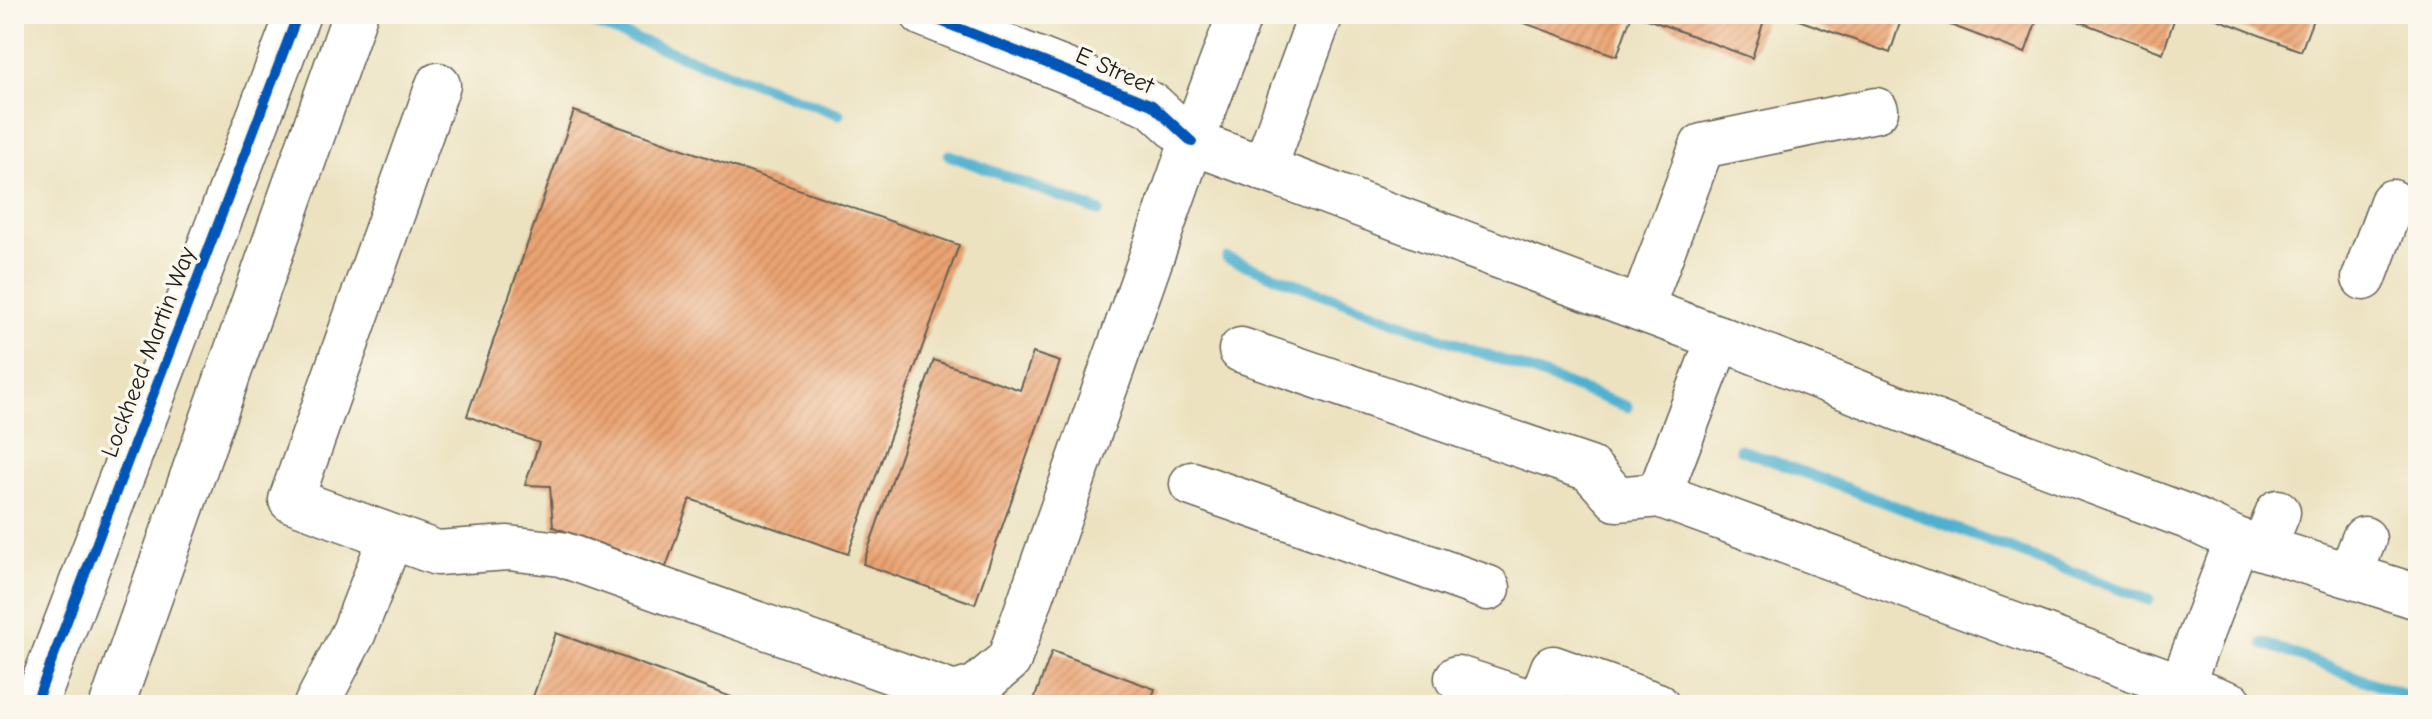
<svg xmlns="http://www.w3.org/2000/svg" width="2432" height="719" font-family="'Comic Neue',sans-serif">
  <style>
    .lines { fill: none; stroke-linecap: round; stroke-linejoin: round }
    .stream { stroke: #50b1cf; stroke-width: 11 }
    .building { fill: url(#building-hatch) }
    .minor-casing { stroke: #656155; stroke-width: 47 }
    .minor { stroke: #fff; stroke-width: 44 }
    .cycleway-casing { stroke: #fbf7ec; stroke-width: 15 }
    .cycleway { stroke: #0057b8; stroke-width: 10 }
    .labels { text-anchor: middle; stroke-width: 7; stroke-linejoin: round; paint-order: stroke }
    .street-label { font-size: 24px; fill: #1c1c1c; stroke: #fbf7ec }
  </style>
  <defs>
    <pattern id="building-hatch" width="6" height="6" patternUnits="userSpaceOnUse" patternTransform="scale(2)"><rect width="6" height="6" fill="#eaa372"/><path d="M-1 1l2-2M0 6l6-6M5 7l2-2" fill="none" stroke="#c88c62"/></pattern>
  </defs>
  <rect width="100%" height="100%" fill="#fbf7ec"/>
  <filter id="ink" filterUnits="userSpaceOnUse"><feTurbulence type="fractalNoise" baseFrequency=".0125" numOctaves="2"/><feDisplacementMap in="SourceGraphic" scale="16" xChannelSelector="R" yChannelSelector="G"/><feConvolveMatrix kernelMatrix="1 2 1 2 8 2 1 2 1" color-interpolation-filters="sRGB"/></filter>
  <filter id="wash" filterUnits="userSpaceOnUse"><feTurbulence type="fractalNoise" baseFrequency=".006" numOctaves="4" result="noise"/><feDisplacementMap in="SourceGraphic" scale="32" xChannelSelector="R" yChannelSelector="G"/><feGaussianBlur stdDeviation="1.8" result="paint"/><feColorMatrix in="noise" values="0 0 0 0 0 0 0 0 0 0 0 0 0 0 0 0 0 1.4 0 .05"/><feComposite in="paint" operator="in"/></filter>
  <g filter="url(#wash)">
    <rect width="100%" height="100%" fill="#ece2c0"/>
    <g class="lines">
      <g class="stream">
        <polyline points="569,14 839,114"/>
        <polyline points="949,155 1099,211"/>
        <polyline points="1227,258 1628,407"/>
        <polyline points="1740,449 2149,600"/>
        <polyline points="2263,643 2418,700"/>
      </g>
    </g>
    <g id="blocks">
      <g class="building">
        <polygon points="1499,14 1632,14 1617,56"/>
        <polygon points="1634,14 1766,14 1752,58"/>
        <polygon points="1782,14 1903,14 1890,53"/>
        <polygon points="1921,14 2039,14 2025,53"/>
        <polygon points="2059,14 2176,14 2163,53"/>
        <polygon points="2204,14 2315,14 2301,51"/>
        <polygon points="574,111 959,245 848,554 690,499 666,567 553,527 550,486 525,485 539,443 467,416"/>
        <polygon points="1033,353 1060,362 975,604 863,564 934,360 1020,390"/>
        <polygon points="556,633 753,705 530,705"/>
        <polygon points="1052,651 1155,689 1149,705 1032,705"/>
        <polygon points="993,694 1022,705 989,705"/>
      </g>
    </g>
  </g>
  <g filter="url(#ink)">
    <use href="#blocks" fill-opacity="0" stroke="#656155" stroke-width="2"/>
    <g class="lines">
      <defs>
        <g id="minor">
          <polyline points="923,14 1152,105 1192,142 1719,338 1944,426 2188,517 2237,540 2418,597"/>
          <polyline points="438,85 291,500 437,553 508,548 561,554 954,694 977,687 1009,660 1192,142 1240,14"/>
          <polyline points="1264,169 1321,14"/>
          <polyline points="2364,278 2392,202"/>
          <polyline points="1641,309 1702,146 1876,110"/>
          <polyline points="1241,350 1590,469 1617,499 1659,495 2232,705"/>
          <polyline points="1192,484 1488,588"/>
          <polyline points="1659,495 1719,338"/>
          <polyline points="2264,547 2278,512"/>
          <polyline points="2350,575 2364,539"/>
          <polyline points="1457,678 1539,705"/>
          <polyline points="2181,687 2237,540"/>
          <polyline points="35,705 298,14"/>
          <polyline points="112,705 355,14"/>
          <polyline points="316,705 354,632 391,537"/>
          <polyline points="1539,705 1553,668 1657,705"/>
        </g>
      </defs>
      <use href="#minor" class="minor-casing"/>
      <use href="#minor" class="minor"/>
      <defs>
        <g id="cycleway">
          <polyline points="923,14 1152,105 1192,142"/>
          <polyline points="35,705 298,14"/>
        </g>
      </defs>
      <use href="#cycleway" class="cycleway-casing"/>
      <use href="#cycleway" class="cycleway"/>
    </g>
  </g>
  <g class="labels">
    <g class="street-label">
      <text transform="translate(1115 70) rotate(24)" y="8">E Street</text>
      <text transform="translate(148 352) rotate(-69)" y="8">Lockheed Martin Way</text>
    </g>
  </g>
  <rect width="2432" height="719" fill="none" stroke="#fbf7ec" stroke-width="48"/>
</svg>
